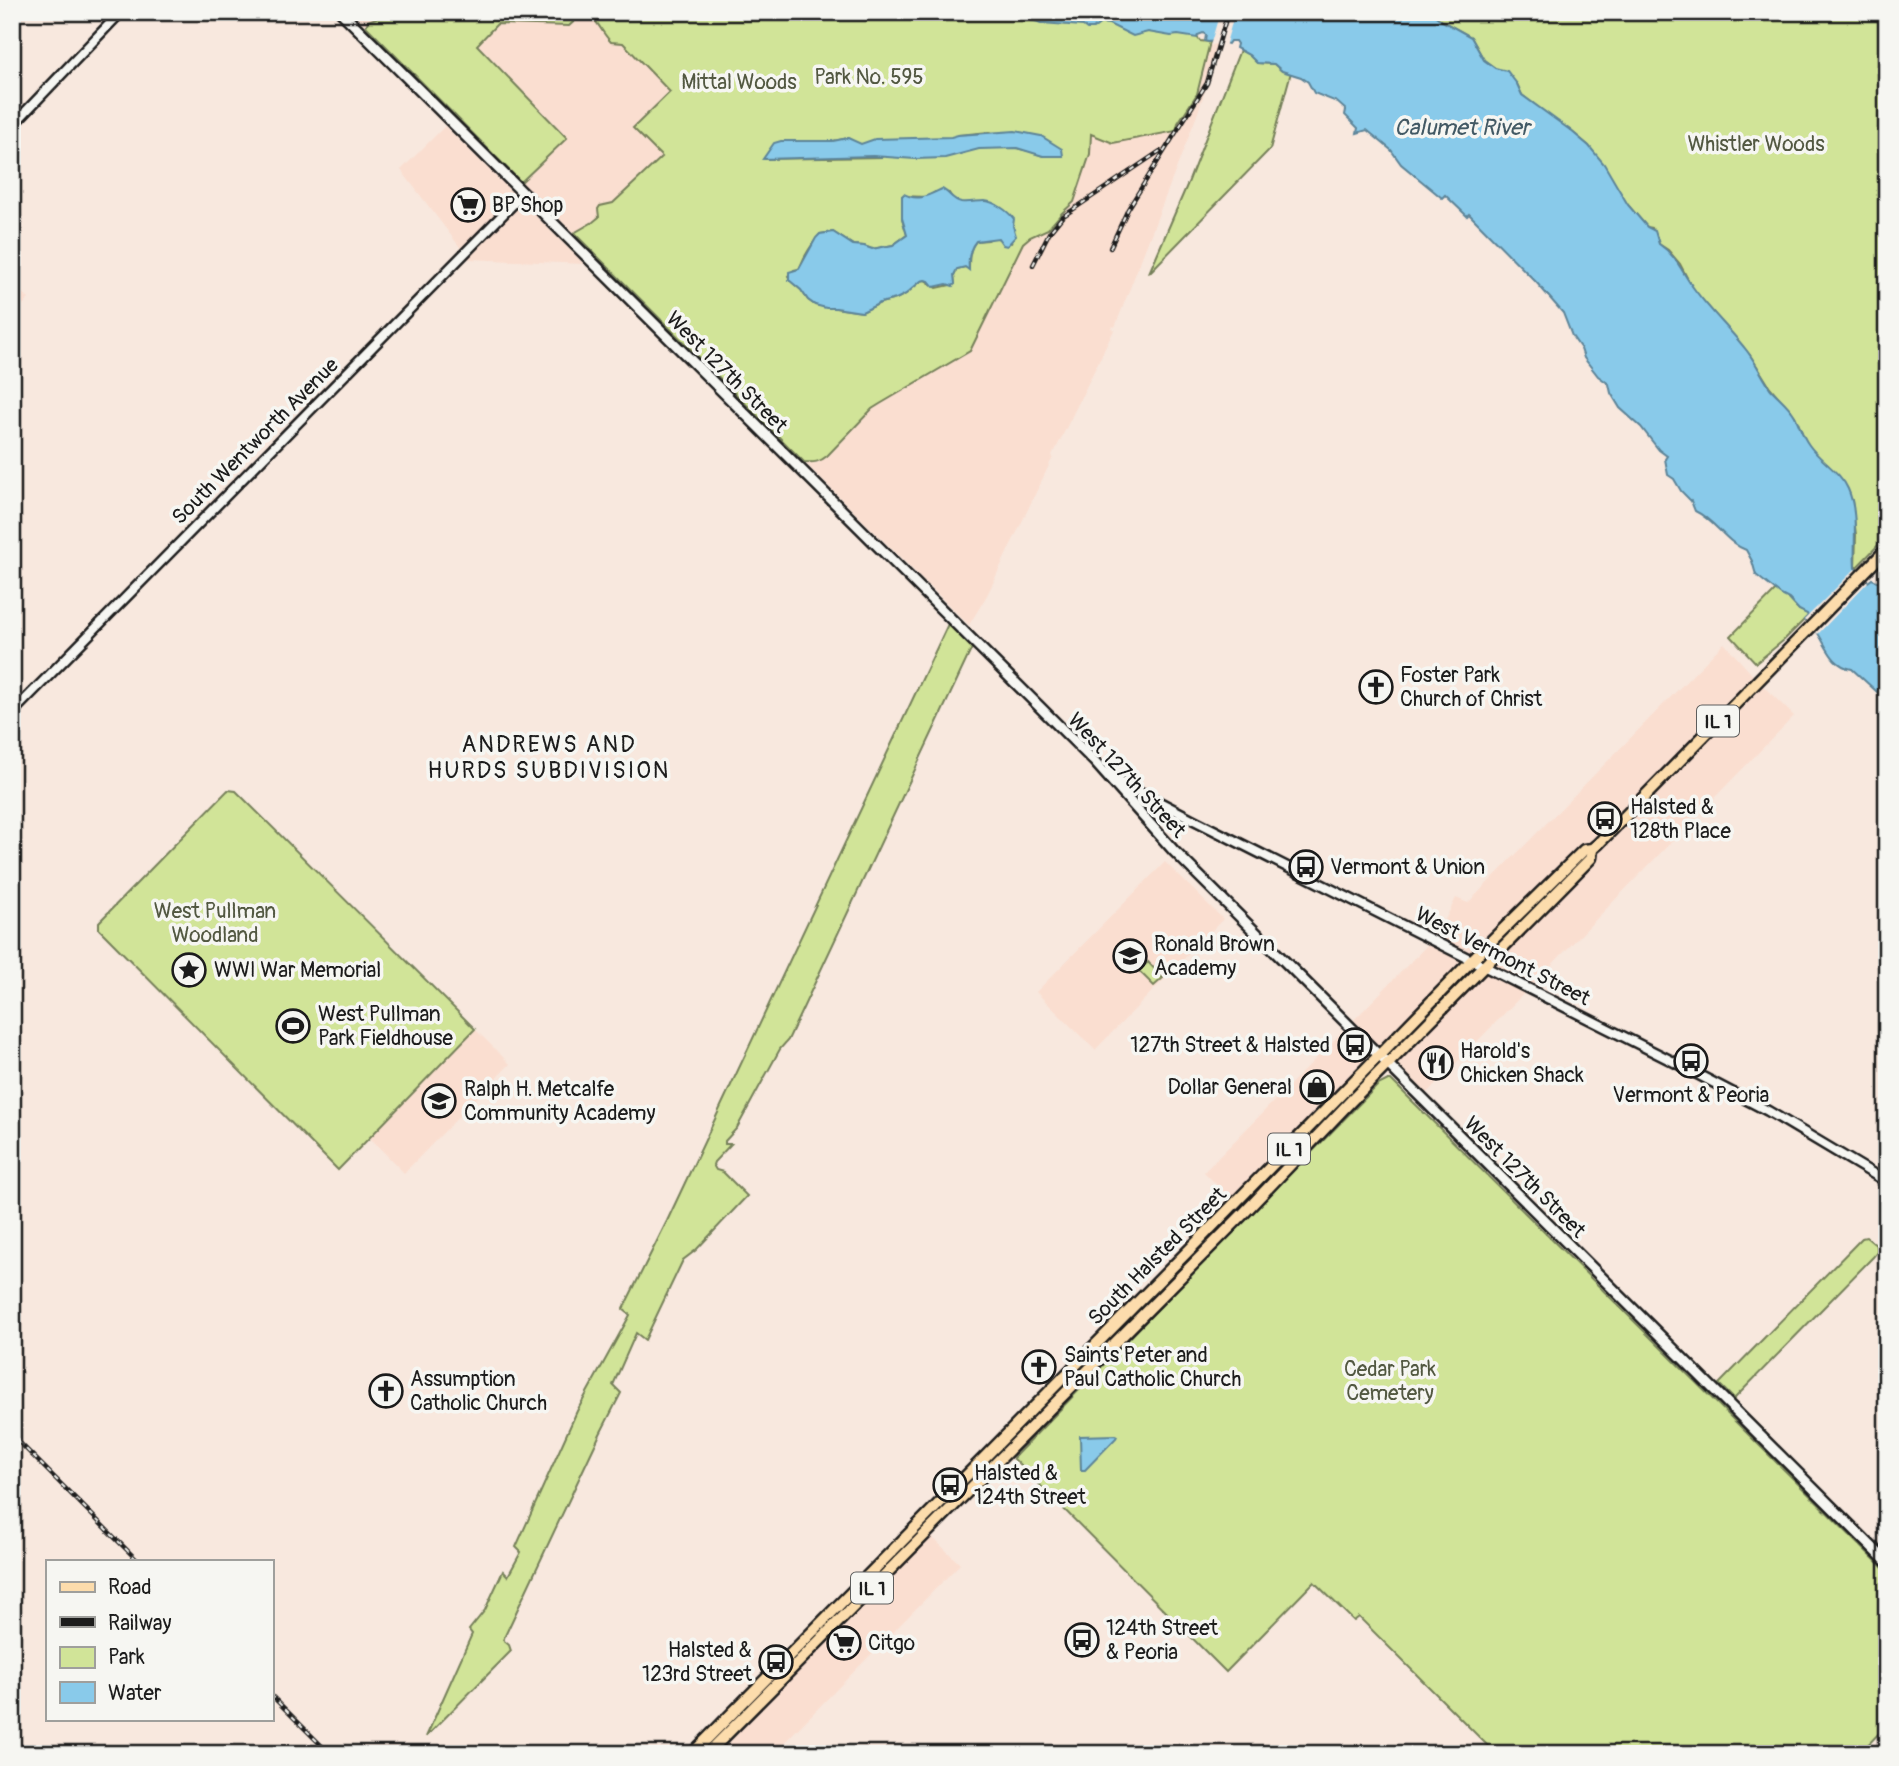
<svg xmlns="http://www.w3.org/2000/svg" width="1899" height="1766" font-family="Pangolin,sans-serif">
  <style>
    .built { fill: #faded0 }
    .green { fill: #d1e498; stroke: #76805a; stroke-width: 2; fill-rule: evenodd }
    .water { fill: #89caea; stroke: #5d8498; stroke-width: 2 }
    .pier { fill: #f8e8de }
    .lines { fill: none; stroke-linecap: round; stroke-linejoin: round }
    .tertiary-casing { stroke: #1c1c1c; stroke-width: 13 }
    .secondary-casing { stroke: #1c1c1c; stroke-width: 14 }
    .primary-casing { stroke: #1c1c1c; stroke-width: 15 }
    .tertiary { stroke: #f6f6f2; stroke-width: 8 }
    .secondary { stroke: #f6f6f2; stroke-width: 9 }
    .primary { stroke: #fcdcac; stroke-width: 10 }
    .rail-casing { stroke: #1c1c1c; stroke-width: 4.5 }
    .rail { stroke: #f6f6f2; stroke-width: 2; stroke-dasharray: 5; stroke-linecap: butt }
    .labels { text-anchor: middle; stroke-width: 7; stroke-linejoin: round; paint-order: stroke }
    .shield { fill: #f6f6f2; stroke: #5d5d5c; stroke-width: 2 }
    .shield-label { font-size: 19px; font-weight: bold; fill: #1c1c1c }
    .park-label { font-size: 21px; fill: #525841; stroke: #f6f6f2 }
    .poi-label { font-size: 21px; fill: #1c1c1c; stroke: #f6f6f2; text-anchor: start }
    .street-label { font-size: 21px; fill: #1c1c1c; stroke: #f6f6f2 }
    .water-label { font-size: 23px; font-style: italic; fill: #425964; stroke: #f6f6f2 }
    .neighbourhood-label { font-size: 23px; letter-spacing: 2px; fill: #1c1c1c; stroke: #f6f6f2 }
  </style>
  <rect width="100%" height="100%" fill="#f8e8de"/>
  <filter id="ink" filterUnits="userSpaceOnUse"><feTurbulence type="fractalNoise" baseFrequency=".0143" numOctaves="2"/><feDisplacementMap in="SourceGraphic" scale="14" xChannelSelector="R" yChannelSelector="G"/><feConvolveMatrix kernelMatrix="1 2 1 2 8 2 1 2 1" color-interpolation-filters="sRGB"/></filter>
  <g filter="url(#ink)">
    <g class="built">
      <polygon points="352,12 392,12 368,21 366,26"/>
      <polygon points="579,15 587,15 594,19 604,30 606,36 623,43 671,93 662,157 613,203 598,209 599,217 593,222 574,233 521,182 567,137 477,44 497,24 569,26"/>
      <polygon points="1214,40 1221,43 1197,115 1115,327 1113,326 1112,329 1114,330 1055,451 1054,451 1052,455 1053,457 995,578 993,580 994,581 986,597 969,625 804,462 817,463 828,456 872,409 970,351 1023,243 1030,237 1048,229 1062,213 1074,202 1090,154 1092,126 1197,94 1210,42"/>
      <polygon points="445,126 584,264 469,259 401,170"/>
      <polygon points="12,283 29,299 12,315"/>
      <polygon points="1724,643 1758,681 1794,716 1426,1094 1353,1021 1438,934 1456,898 1468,903"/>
      <polygon points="1165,862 1223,919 1095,1050 1036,992"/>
      <polygon points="475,1029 510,1064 404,1173 369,1137"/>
      <polygon points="1343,1031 1372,1059 1232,1200 1204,1172"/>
      <polygon points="931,1536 960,1564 773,1754 716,1754"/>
    </g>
    <g class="green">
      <path d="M 392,12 L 1042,12 L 1197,37 L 1200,41 L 1210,42 L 1197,94 L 1178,123 L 1176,131 L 1113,143 L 1091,134 L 1090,154 L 1074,202 L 1062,213 L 1048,229 L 1030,237 L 1023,243 L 970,351 L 880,404 L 872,409 L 827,456 C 820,462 814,463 804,462 L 574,233 L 593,222 L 599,217 L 598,209 L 600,206 L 613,203 L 662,157 L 633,128 L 670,92 L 623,43 L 611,42 C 595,26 594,1 569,26 L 497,24 L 477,45 L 567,138 L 521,182 L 366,26 L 368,21 ZM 989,132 L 1063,155 L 1043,156 L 1029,151 L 958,135 ZM 848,138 L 880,157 L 764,159 L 799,141 L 833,141 ZM 935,192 L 949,193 L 952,198 L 1012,243 L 994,237 L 988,240 L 976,241 C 969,249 969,259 969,269 L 965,267 L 957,269 L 954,275 L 955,284 L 937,288 L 925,280 L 921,281 L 906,294 L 896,299 L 880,303 L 862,312 L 815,305 L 808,300 L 801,290 L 792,282 L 788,276 L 794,270 L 799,269 C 804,256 812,244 820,234 L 833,232 L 853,245 L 864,246 L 872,249 L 893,245 L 907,235 L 902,218 L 902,196 L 927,197 Z"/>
      <polygon points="1431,12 1887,12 1887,536 1855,569 1856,535 1852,500 1828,465 1818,458 1806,442 1795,416 1770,387 1750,355 1693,289 1680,264 1668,250 1659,244 1652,228 1647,227 1628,205 1589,146 1570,130 1552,118 1522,95 1517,84 1484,60 1471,37 1442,21"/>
      <polygon points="1240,50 1249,55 1257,63 1274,64 1282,71 1291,72 1270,149 1149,273 1188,183"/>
      <polygon points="1776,590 1789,599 1799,610 1807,613 1808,616 1784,640 1756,663 1731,636"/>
      <polygon points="948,624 972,648 788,1040 780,1049 737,1128 725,1141 725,1144 731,1144 714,1162 713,1165 716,1170 723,1172 747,1196 696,1250 683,1260 645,1340 636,1333 613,1385 621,1393 600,1434 503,1640 509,1645 511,1651 426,1737 472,1634 469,1630 485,1610 503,1571 508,1576 521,1552 516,1547 577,1411 630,1315 623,1309 667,1221"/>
      <polygon points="228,790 236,791 475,1029 338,1170 99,929 99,922"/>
      <polygon points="1148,962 1163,978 1154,986 1139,971"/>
      <polygon points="1388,1080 1391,1080 1887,1572 1887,1725 1859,1754 1496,1754 1359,1617 1354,1621 1314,1582 1226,1672 1013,1458 1218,1247 1378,1085"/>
      <polygon points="1866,1237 1877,1246 1877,1252 1873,1257 1734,1399 1719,1384 1862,1238"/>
    </g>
    <g class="water">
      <polygon points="800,12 951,12 917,18 894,18 817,17"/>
      <path d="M 992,12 L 1431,12 L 1442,21 L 1471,37 L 1484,60 L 1495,68 L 1507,71 L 1517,84 L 1522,95 L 1570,130 L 1589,146 L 1604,164 L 1628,205 L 1647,227 L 1655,231 L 1659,244 C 1677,256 1682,273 1695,290 C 1711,312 1731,330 1747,351 C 1756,363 1762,376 1770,388 C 1778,397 1789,405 1795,416 C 1800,426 1802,436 1809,445 C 1820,461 1840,471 1848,489 C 1859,514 1853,542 1855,568 L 1868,582 L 1872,579 L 1884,584 L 1887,584 L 1887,701 L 1852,669 C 1832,666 1827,646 1817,632 C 1813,628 1808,624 1804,620 L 1808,616 L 1807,614 L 1799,610 L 1789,599 L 1781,595 L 1756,575 L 1752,561 L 1746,550 C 1726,543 1715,520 1695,511 L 1691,501 L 1681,491 L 1674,479 L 1668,475 L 1665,459 L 1667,456 L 1659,450 L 1641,427 L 1620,408 L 1611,393 L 1609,384 L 1598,376 L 1584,358 L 1581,349 L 1572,336 L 1563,313 L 1536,282 L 1469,214 L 1467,216 L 1445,195 L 1442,198 L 1401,164 L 1391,150 L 1367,130 L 1357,133 L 1358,128 L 1345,115 L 1346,110 L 1337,102 L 1314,93 L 1308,82 L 1301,77 L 1282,71 L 1274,64 L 1257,63 L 1249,55 L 1236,48 L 1237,44 L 1235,41 L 1230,41 L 1228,44 L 1214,41 L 1208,42 L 1205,41 L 1206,35 L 1203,33 L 1198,35 L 1197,38 L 1178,35 L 1171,36 L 1148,32 L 1133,36 L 1109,24 L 1101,23 L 1093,29 L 1087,29 L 1083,26 L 1041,23 C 1025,17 1007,20 992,12 Z"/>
      <polygon points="1015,131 1041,136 1062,149 1063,156 1043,156 1017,148 979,149 945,158 915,159 873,156 763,159 774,143 781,141 833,141 848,138 861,144 875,139 951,137 958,135"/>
      <path d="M 942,189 C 949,192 952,200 961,202 C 969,203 977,201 984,201 C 994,201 1008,211 1014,219 L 1013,226 L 1016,236 L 1007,246 L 1003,245 L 998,238 L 976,241 C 969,249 968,260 969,270 L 965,267 L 957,269 L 954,275 L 955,284 L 953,286 L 947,284 L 934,287 L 929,281 L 925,280 L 921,281 L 906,294 L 896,299 L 880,303 L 862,312 L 855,311 L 836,308 L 826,308 L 815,305 L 808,300 L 801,290 L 789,280 L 789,272 L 799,269 L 816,238 L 820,234 L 833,232 L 853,245 L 864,246 L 872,249 L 893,245 L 907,235 L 902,218 L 902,196 L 904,194 C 918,202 929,195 942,189 Z"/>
      <polygon points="1115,1435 1117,1436 1116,1438 1085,1470 1081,1470 1080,1436"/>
    </g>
    <g class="pier">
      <polygon points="1220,12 1235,12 1225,47 1215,44 1210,46"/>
      <polygon points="1855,569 1868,582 1818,634 1804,620"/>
    </g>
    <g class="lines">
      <defs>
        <g id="tertiary">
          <polyline points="12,126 121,12"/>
          <polyline points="12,713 523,194"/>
          <polyline points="1106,772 1123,783 1194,820 1672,1061 1768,1111 1887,1182"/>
        </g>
        <polyline id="secondary" points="341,12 1095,762 1174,851 1887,1562"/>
        <g id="primary">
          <polyline points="692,1754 1198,1241 1472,960 1584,850 1592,849 1598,844 1887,549"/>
          <polyline points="707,1754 1244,1213 1350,1102 1591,858 1592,849"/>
        </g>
      </defs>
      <use href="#tertiary" class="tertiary-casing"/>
      <use href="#secondary" class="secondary-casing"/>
      <use href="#primary" class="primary-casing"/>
      <use href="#tertiary" class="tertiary"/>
      <use href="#secondary" class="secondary"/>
      <use href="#primary" class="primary"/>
      <defs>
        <g id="rail">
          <polyline points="1110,248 1128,209 1207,83 1228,12"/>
          <polyline points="1033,265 1049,233 1062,217 1160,151"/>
          <polyline points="12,1435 138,1561"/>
          <polyline points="271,1695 330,1754"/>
        </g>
      </defs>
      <use href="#rail" class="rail-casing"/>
      <use href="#rail" class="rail"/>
    </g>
  </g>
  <defs>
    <symbol id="supermarket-ring" viewBox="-11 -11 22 22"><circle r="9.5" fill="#f6f6f2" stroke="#1c1c1c" stroke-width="1.5"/><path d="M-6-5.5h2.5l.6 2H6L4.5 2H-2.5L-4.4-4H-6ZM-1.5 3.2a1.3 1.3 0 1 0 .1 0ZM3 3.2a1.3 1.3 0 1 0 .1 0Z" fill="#1c1c1c"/></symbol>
    <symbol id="church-ring" viewBox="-11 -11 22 22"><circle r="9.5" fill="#f6f6f2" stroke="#1c1c1c" stroke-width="1.5"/><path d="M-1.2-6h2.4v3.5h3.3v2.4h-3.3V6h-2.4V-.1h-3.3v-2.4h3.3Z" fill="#1c1c1c"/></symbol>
    <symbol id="bus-ring" viewBox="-11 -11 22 22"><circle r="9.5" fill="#f6f6f2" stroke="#1c1c1c" stroke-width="1.5"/><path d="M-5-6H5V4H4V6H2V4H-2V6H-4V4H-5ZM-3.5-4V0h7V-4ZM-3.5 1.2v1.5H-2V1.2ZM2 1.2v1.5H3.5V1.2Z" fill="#1c1c1c"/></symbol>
    <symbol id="school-ring" viewBox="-11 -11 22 22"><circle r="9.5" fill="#f6f6f2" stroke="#1c1c1c" stroke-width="1.5"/><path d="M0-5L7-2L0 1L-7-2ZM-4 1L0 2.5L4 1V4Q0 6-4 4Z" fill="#1c1c1c"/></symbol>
    <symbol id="sight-ring" viewBox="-11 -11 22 22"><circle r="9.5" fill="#f6f6f2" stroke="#1c1c1c" stroke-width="1.5"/><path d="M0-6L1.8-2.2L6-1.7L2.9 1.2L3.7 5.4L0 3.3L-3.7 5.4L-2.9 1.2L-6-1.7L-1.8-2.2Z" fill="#1c1c1c"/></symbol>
    <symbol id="stadium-ring" viewBox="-11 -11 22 22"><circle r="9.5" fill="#f6f6f2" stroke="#1c1c1c" stroke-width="1.5"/><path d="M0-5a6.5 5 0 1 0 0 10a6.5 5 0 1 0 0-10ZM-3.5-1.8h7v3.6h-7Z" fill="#1c1c1c"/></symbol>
    <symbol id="restaurant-ring" viewBox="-11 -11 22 22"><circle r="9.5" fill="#f6f6f2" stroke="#1c1c1c" stroke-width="1.5"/><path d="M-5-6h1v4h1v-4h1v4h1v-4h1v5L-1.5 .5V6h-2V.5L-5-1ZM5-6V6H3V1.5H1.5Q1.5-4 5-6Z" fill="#1c1c1c"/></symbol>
    <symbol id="shop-ring" viewBox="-11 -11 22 22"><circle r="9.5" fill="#f6f6f2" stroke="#1c1c1c" stroke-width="1.5"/><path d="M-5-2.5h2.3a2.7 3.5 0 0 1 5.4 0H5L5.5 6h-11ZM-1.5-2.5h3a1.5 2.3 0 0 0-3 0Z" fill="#1c1c1c"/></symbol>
  </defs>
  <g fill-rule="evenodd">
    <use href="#supermarket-ring" x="449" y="186" width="38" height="38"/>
    <use href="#church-ring" x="1357" y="668" width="38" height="38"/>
    <use href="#bus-ring" x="1586" y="800" width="38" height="38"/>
    <use href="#bus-ring" x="1287" y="848" width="38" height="38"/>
    <use href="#school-ring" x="1111" y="937" width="38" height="38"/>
    <use href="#sight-ring" x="170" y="951" width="38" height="38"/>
    <use href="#stadium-ring" x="274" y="1007" width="38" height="38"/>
    <use href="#bus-ring" x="1336" y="1026" width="38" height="38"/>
    <use href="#bus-ring" x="1672" y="1042" width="38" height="38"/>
    <use href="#restaurant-ring" x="1417" y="1044" width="38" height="38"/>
    <use href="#shop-ring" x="1298" y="1068" width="38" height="38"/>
    <use href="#school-ring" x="420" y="1082" width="38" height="38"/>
    <use href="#church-ring" x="1020" y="1348" width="38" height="38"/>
    <use href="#church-ring" x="367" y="1372" width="38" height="38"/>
    <use href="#bus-ring" x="931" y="1466" width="38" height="38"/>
    <use href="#bus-ring" x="1063" y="1621" width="38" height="38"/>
    <use href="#supermarket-ring" x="825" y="1624" width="38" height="38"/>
    <use href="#bus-ring" x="757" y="1643" width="38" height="38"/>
  </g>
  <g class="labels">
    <g class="shield">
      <rect x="1697" y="705.5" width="42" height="31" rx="5"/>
      <rect x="1268" y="1133.5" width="42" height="31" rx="5"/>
      <rect x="851" y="1572.5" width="42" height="31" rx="5"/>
    </g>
    <g class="shield-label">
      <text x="1718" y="728">IL 1</text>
      <text x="1289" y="1156">IL 1</text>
      <text x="872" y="1595">IL 1</text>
    </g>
    <g class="park-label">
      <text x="869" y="84">Park No. 595</text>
      <text x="739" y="89">Mittal Woods</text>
      <text x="1756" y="151">Whistler Woods</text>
      <text x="215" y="918">West Pullman<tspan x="215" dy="24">Woodland</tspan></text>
      <text x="1390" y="1376">Cedar Park<tspan x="1390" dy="24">Cemetery</tspan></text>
    </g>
    <g class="poi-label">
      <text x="492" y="212">BP Shop</text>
      <text x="1400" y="682">Foster Park<tspan x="1400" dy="24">Church of Christ</tspan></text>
      <text x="1630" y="814">Halsted &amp;<tspan x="1630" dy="24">128th Place</tspan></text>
      <text x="1330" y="874">Vermont &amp; Union</text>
      <text x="1154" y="951">Ronald Brown<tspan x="1154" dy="24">Academy</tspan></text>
      <text x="214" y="977">WWI War Memorial</text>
      <text x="318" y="1021">West Pullman<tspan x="318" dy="24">Park Fieldhouse</tspan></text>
      <text x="1330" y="1052" text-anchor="end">127th Street &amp; Halsted</text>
      <text x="1460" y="1058">Harold's<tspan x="1460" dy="24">Chicken Shack</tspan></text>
      <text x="1292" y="1094" text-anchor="end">Dollar General</text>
      <text x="464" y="1096">Ralph H. Metcalfe<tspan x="464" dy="24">Community Academy</tspan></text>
      <text x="1691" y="1102" text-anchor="middle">Vermont &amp; Peoria</text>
      <text x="1064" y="1362">Saints Peter and<tspan x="1064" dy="24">Paul Catholic Church</tspan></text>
      <text x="410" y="1386">Assumption<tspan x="410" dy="24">Catholic Church</tspan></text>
      <text x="974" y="1480">Halsted &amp;<tspan x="974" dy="24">124th Street</tspan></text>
      <text x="1106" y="1635">124th Street<tspan x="1106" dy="24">&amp; Peoria</tspan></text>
      <text x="868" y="1650">Citgo</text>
      <text x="752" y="1657" text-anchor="end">Halsted &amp;<tspan x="752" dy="24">123rd Street</tspan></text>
    </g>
    <g class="street-label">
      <text transform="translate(727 372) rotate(45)" y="7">West 127th Street</text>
      <text transform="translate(255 441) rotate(-45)" y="7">South Wentworth Avenue</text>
      <text transform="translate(1127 775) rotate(47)" y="7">West 127th Street</text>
      <text transform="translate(1503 956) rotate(27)" y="7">West Vermont Street</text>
      <text transform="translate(1525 1177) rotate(45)" y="7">West 127th Street</text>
      <text transform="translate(1157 1256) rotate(-45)" y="7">South Halsted Street</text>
    </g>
    <g class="water-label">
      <text x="1462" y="135">Calumet River</text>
    </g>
    <g class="neighbourhood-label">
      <text x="549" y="752">ANDREWS AND<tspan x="549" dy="26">HURDS SUBDIVISION</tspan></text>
    </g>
  </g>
  <rect width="1899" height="1766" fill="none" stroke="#f6f6f2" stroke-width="42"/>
  <rect x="21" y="21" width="1857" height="1724" fill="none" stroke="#1c1c1c" stroke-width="2.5" filter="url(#ink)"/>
  <rect x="46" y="1560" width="228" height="161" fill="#f6f6f2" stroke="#9f9f9c" stroke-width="2"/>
  <rect x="60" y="1582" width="35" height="10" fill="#fcdcac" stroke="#9f9f9c" stroke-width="2"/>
  <text x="108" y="1594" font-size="21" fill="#1c1c1c">Road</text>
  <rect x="60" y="1617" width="35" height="10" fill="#1c1c1c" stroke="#9f9f9c" stroke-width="2"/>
  <text x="108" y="1630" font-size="21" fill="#1c1c1c">Railway</text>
  <rect x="60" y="1647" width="35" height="21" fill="#d1e498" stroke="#9f9f9c" stroke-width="2"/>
  <text x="108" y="1664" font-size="21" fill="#1c1c1c">Park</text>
  <rect x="60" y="1682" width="35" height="21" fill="#89caea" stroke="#9f9f9c" stroke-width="2"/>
  <text x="108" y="1700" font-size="21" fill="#1c1c1c">Water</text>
</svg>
